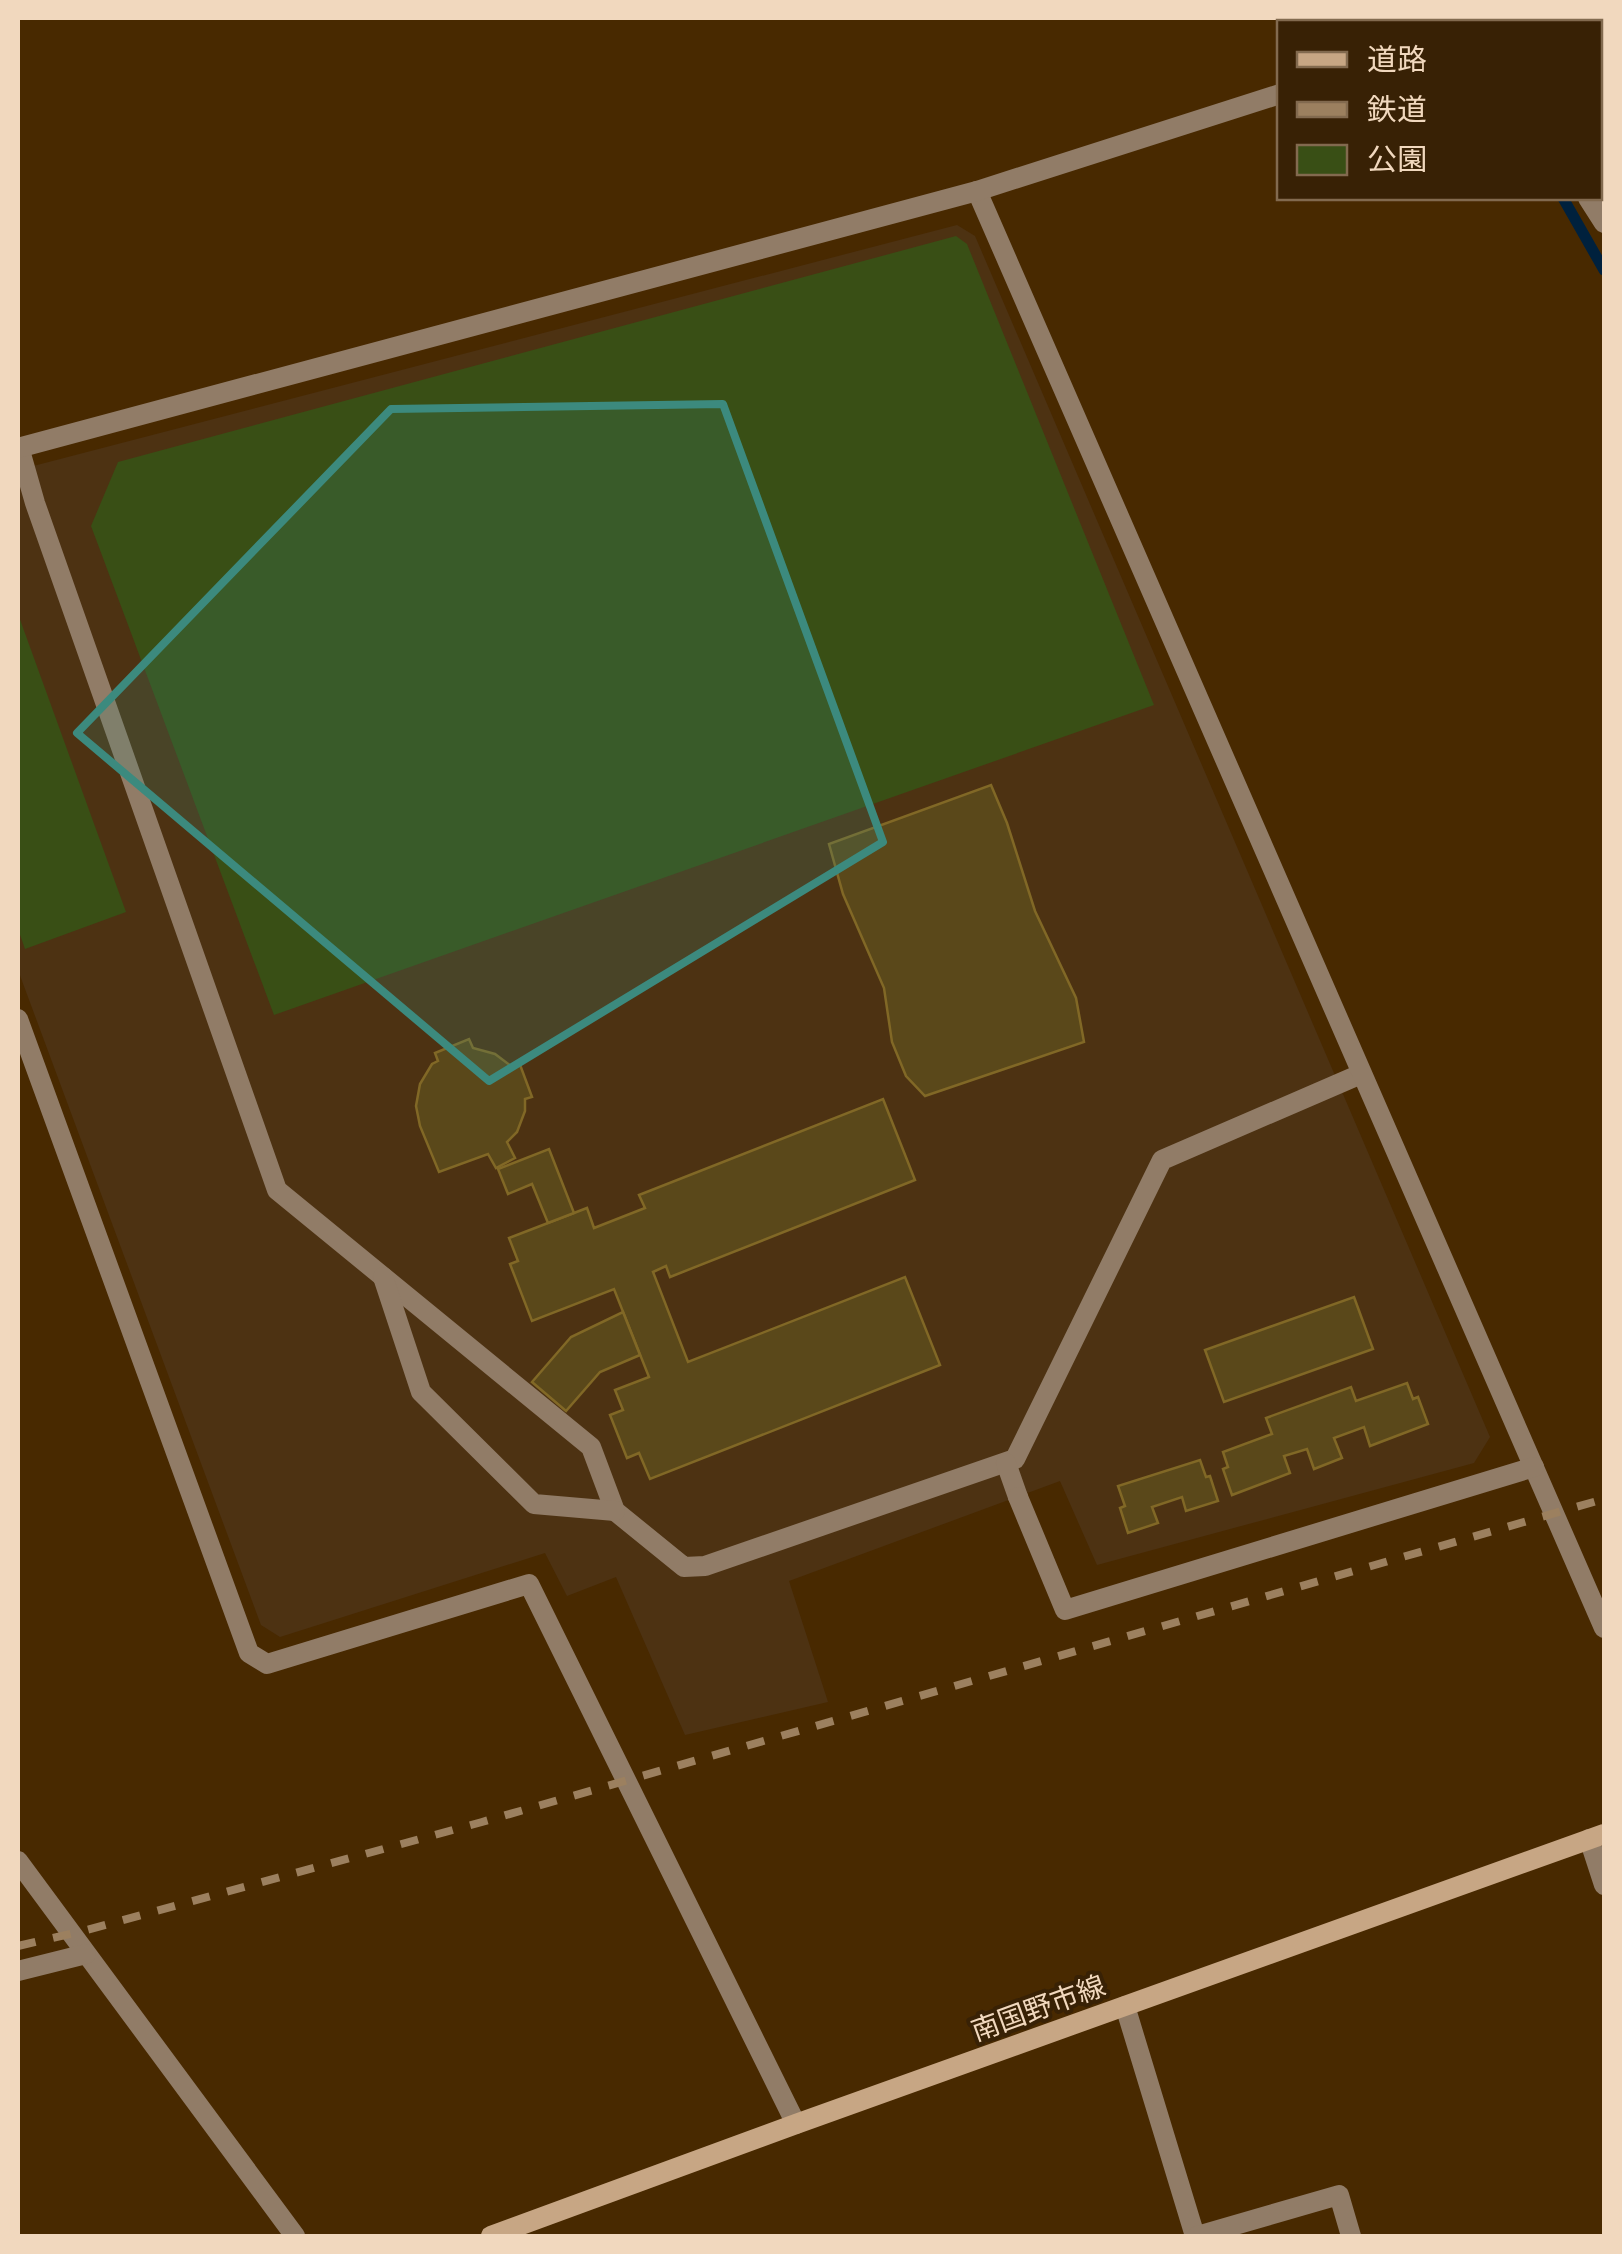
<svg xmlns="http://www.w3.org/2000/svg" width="1622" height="2254" font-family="'Fira Sans Condensed','Noto Sans JP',sans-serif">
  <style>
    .built { fill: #4d3212 }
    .green { fill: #394f15 }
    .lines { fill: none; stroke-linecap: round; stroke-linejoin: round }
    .stream { stroke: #00213d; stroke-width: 11 }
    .building { fill: #5a481a; stroke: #816826; stroke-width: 2.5 }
    .service { stroke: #917c67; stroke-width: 20 }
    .minor { stroke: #917c67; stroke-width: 20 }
    .secondary { stroke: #c7a684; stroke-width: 20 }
    .rail { stroke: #9c805f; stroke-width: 8; stroke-dasharray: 18 18; stroke-linecap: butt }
    .marked { fill: #3c8a7e; fill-opacity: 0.2; stroke: #3c8a7e; stroke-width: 8; stroke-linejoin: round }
    .labels { text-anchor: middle; stroke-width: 8; stroke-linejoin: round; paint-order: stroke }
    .street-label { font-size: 28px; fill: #f1d8be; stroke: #382105 }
  </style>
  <rect width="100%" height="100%" fill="#482900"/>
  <polygon class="built" points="957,225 975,236 1490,1437 1474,1463 1097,1565 1060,1481 789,1581 828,1702 685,1735 616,1577 567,1596 545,1553 280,1637 261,1625 18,970 18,470"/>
  <g class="green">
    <polygon points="956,236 967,244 1154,705 274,1015 91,526 118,462"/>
    <polygon points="18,614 126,912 25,949 18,929"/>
  </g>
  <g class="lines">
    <g class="stream">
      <polyline points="1455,18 1458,22"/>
      <polyline points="1563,198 1604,270"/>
    </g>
  </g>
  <g class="building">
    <polygon points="991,785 1007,823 1035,911 1076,998 1084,1042 925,1096 906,1076 892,1042 884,988 843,894 829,844"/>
    <polygon points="469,1039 473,1048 495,1054 511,1066 519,1062 532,1097 525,1099 525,1111 517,1132 507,1142 515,1158 496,1168 488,1154 439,1172 420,1126 416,1106 420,1084 432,1064 438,1061 435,1053"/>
    <polygon points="883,1099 915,1180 670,1277 666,1266 653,1272 688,1362 905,1277 940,1365 650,1479 639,1453 627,1458 610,1415 623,1410 615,1390 649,1377 614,1289 532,1321 510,1264 518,1261 509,1238 587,1208 594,1228 645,1208 639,1195"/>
    <polygon points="549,1149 574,1213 548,1223 532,1184 508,1194 498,1169"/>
    <polygon points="1354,1297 1373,1349 1224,1402 1205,1350"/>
    <polygon points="623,1312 640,1355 600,1372 566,1411 532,1382 571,1337"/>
    <polygon points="1407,1383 1413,1399 1418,1397 1428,1424 1370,1446 1364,1427 1334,1438 1342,1458 1314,1469 1307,1449 1284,1456 1290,1473 1232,1495 1223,1469 1228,1467 1223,1452 1272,1434 1266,1418 1351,1387 1356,1401"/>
    <polygon points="1200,1460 1206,1477 1210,1476 1218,1501 1186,1511 1182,1497 1152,1507 1158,1523 1128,1533 1120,1508 1125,1506 1118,1486"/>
  </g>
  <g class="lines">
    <g class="service">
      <polyline points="19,447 35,503 277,1190 591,1447 615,1511 684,1567 705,1566 1015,1459 1162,1160 1361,1074"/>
      <polyline points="383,1277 421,1392 534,1504 615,1511"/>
      <polyline points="1006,1463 1018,1497"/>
    </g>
    <g class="minor">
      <polyline points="1477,18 1480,22"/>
      <polyline points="977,191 1604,1628"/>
      <polyline points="1588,198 1604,223"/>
      <polyline points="18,448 977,191 1280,94"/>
      <polyline points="18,1019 249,1653 267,1664 529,1584 796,2124"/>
      <polyline points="1018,1497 1065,1610 1534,1467"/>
      <polyline points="1589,1839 1604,1885"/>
      <polyline points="18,1861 295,2236"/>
      <polyline points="18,1971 86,1954"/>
      <polyline points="1125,2006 1195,2236"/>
      <polyline points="1197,2236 1339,2195 1351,2236"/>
    </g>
    <polyline class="secondary" points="491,2236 796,2124 1604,1834"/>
    <polyline class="rail" points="18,1946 87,1930 482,1822 1604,1499"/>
  </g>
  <path class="marked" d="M 723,404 L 883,842 L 489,1081 L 77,733 L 391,409 Z"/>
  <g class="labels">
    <g class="street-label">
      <text transform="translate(1038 2008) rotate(-20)" y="10">南国野市線</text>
    </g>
  </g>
  <rect width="1622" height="2254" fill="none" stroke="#f1d8be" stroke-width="40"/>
  <rect x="1277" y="20" width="325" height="180" fill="#382105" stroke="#826a4f" stroke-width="2.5"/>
  <rect x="1297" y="52" width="50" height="15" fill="#c7a684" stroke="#826a4f" stroke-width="2.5"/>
  <text x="1367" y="70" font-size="30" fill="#f1d8be">道路</text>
  <rect x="1297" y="102" width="50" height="15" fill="#9c805f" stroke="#826a4f" stroke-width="2.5"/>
  <text x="1367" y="120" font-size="30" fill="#f1d8be">鉄道</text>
  <rect x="1297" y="145" width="50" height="30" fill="#394f15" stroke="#826a4f" stroke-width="2.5"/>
  <text x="1367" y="170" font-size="30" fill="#f1d8be">公園</text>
</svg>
